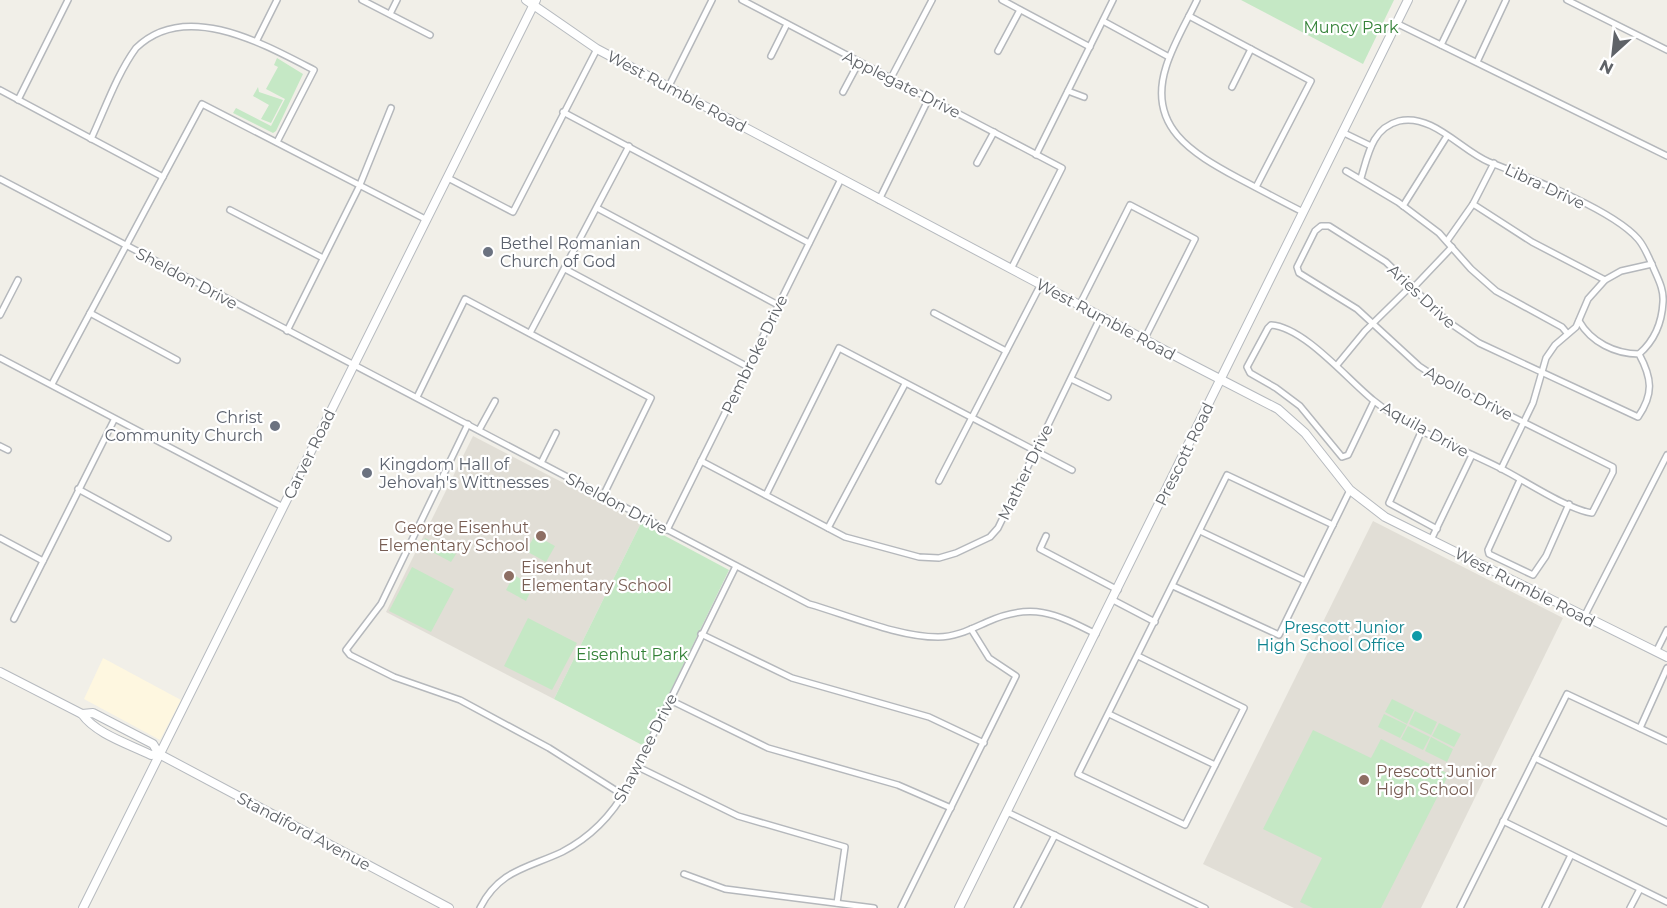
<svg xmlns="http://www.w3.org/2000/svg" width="1667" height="908" font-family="Montserrat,sans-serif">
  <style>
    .commercial { fill: #fef7e0 }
    .education { fill: #e1ded6 }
    .green { fill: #c5e8c5 }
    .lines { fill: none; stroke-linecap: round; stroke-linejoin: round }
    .street-casing { stroke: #b5b8bc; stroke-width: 8 }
    .secondary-casing { stroke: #b6babf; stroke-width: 10 }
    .street { stroke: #fff; stroke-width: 5 }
    .secondary { stroke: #fff; stroke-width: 8 }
    .worship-dot { fill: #6b7280; stroke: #fff; stroke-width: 2 }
    .education-dot { fill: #8d6e63; stroke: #fff; stroke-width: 2 }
    .culture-dot { fill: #0f9aa8; stroke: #fff; stroke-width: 2 }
    .labels { text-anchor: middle; stroke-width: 4.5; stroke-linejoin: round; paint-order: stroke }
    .park-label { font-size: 16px; fill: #348238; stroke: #fff }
    .street-label { font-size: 16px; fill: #5f6368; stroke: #fff }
    .worship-label { font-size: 16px; fill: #5b616d; stroke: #fff; text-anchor: start }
    .education-label { font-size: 16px; fill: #785e54; stroke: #fff; text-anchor: start }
    .culture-label { font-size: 16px; fill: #0d838f; stroke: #fff; text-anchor: end }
  </style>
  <rect width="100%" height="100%" fill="#f1efe8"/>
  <polygon class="commercial" points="103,658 181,700 160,740 84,699"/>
  <g class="education">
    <polygon points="473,436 641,523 554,699 386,612"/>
    <polygon points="1373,521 1563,618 1421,908 1294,908 1203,864"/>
  </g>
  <g class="green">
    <polygon points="1241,0 1394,0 1363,64"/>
    <polygon points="277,58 303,74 276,131 273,133 233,113 236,108 271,126 285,99 266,89 278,67 274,65"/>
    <polygon points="258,87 259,92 283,100 271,123 261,119 269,105 253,96"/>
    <polygon points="641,523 729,570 644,746 554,699"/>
    <polygon points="535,535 555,546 546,562 526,551"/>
    <polygon points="425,538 456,554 451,562 421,546"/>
    <polygon points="412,567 454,589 431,632 389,611"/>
    <polygon points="514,575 533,586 526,601 506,590"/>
    <polygon points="528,618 577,643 552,690 504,666"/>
    <polygon points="1392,699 1414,710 1407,724 1385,712"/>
    <polygon points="1415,711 1437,722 1431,735 1409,724"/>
    <polygon points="1384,714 1407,725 1400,738 1378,727"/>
    <polygon points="1439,723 1461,734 1454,747 1432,736"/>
    <polygon points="1408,726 1430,737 1423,750 1401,739"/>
    <polygon points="1313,730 1371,758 1381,739 1449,774 1381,908 1313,908 1300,902 1322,858 1263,829"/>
    <polygon points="1431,737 1453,749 1447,762 1425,751"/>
  </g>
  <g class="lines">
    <defs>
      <g id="street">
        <polyline points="362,0 430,35"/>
        <polyline points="742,0 1062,168 1011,269"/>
        <polyline points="1002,0 1090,47"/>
        <path d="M 1197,0 C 1187,21 1173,44 1166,67 C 1147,127 1192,153 1238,178 C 1259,189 1281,201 1303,212"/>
        <polyline points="1567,0 1667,50"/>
        <polyline points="390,14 397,0"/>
        <polyline points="1189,16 1311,81 1256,187"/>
        <polyline points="1103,21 1169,57"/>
        <polyline points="1396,23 1667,156"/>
        <polyline points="257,40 277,0"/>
        <polyline points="1441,45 1463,0"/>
        <polyline points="998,51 1020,10"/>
        <polyline points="771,56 787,24"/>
        <polyline points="1477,62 1506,0"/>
        <polyline points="891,78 932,0"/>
        <polyline points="669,86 712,0"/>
        <polyline points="1232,87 1251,49"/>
        <polyline points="0,90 163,177"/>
        <polyline points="1068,91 1084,97"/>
        <polyline points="843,92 859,62"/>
        <polyline points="18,100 68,0"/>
        <polyline points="563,112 809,243"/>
        <polyline points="1342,132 1371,146"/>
        <path d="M 91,139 C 105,109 117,74 136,48 C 185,0 262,43 314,70 L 277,142"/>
        <polyline points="1036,155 1113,0"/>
        <polyline points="977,163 994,132"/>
        <polyline points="1346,171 1398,202 1439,233 1471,269 1496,291 1562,327 1567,333"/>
        <polyline points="448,178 513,212 597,49"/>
        <path d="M 1361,178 C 1368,155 1372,128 1399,121 C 1432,113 1462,151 1489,162 C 1527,177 1612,209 1638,239 C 1645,247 1649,258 1653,267 C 1658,279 1664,289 1663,302 C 1662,322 1654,341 1639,354"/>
        <path d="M 0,179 L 809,604 C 848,615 898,637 938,637 C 956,637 971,629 987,622 C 1031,602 1055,613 1096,634"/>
        <polyline points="879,200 929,98"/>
        <polyline points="1473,204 1532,242 1605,280"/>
        <polyline points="1403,206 1447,136"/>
        <polyline points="597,208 778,305"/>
        <polyline points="230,210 323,258"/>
        <polyline points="1447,241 1473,204 1494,163"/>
        <polyline points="565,269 748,367"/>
        <polyline points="1414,287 1452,247"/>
        <polyline points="1080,304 1130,205 1195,239 1145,338"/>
        <polyline points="90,313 177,360"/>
        <polyline points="934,313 1006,351"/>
        <polyline points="0,315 18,280"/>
        <polyline points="287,331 359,187 391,108"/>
        <polyline points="530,333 629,146"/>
        <polyline points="0,358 283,507"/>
        <polyline points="1337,365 1365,331 1412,285"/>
        <polyline points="1071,379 1108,397"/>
        <polyline points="52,384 202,104 427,220"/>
        <polyline points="417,397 465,299 651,398 603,496"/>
        <path d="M 1374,401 L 1348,455 L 1342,457 L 1300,406 L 1276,388 L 1250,373 L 1247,367 L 1268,328 L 1271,325 C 1304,327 1348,380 1373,400 C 1411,431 1459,447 1502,469 C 1525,481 1569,510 1592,513 L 1613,472 L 1613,467 L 1445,383 L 1419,366 L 1357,309 L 1299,273 L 1297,267 L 1315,231 L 1321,226 L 1329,226 L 1386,262 L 1447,321 L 1479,343 L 1638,417 C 1654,394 1652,378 1639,354 C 1615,354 1591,342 1579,321"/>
        <polyline points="468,424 381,604 346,650 350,655 394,677 460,700 549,748 623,795"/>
        <polyline points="479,430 495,401"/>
        <polyline points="1422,430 1389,503 1437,529"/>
        <polyline points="0,446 8,450"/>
        <polyline points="701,461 845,537 919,557 939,558 956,553 990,537 998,528 1101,316"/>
        <polyline points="541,463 556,433"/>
        <polyline points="1501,469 1533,403 1546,358 1555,345 1576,327 1588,299 1605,280 1621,271 1652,264"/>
        <polyline points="1520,480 1488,550 1489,554 1533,575 1546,556 1569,504"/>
        <polyline points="939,481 1041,284"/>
        <polyline points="78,489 168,538"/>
        <polyline points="766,495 839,348 1072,470"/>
        <polyline points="828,528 905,384"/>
        <polyline points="667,530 841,179"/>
        <polyline points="1200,531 1305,581"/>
        <polyline points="1046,536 1040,549 1118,590"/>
        <polyline points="0,538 43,561"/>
        <polyline points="1431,540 1472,455"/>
        <polyline points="1173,586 1279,635 1350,490"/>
        <polyline points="1113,600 1155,622"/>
        <polyline points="1584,617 1667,455"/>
        <polyline points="14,619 114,420"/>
        <polyline points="701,634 792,678 929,717 984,743"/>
        <polyline points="1656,652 1667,630"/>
        <polyline points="1138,656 1244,708 1185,825 1078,774 1227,475 1333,525"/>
        <polyline points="670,700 768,748 898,785 951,808"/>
        <polyline points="1109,714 1215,765"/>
        <polyline points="1640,728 1667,668"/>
        <polyline points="1535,758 1667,823"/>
        <polyline points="638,767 738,816 845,847 837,903"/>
        <polyline points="1007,812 1205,908"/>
        <polyline points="1503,821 1667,902"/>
        <polyline points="684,874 725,889 874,908"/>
        <path d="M 480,908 C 499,870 528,868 562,852 C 589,838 612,815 627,788 L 736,566"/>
        <polyline points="901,908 1016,676 989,658 971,629"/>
        <polyline points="1017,908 1055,835"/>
        <polyline points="1460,908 1567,694 1667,741"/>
        <polyline points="1545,908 1571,855"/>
        <polyline points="1630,908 1640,889"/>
      </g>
      <g id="secondary">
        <polyline points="526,0 597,49 1183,360 1278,409 1305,433 1350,490 1385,517 1667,657"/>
        <path d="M 0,672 L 82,714 C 96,734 129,744 151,755 L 159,754"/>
        <polyline points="82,714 93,713 153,744 159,754 449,908"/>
        <polyline points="83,908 536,0"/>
        <polyline points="959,908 1408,0"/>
      </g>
    </defs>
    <use href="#street" class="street-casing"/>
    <use href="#secondary" class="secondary-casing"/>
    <use href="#street" class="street"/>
    <use href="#secondary" class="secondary"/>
  </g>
  <g class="worship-dot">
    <circle cx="488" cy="252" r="6"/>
    <circle cx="275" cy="426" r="6"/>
    <circle cx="367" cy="473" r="6"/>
  </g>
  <g class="education-dot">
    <circle cx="541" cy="536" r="6"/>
    <circle cx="509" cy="576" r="6"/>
    <circle cx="1364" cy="780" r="6"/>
  </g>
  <circle class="culture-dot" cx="1417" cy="636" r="6"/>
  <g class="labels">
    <g class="park-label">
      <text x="1351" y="33">Muncy Park</text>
      <text x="632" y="660">Eisenhut Park</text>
    </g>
    <g class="street-label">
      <text transform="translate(902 84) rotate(27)" y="6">Applegate Drive</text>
      <text transform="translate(677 91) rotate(28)" y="6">West Rumble Road</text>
      <text transform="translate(1545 186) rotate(25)" y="6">Libra Drive</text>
      <text transform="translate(187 278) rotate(28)" y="6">Sheldon Drive</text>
      <text transform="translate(1422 296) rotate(43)" y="6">Aries Drive</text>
      <text transform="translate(1106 319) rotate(28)" y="6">West Rumble Road</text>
      <text transform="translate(754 354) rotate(-64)" y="6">Pembroke Drive</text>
      <text transform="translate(1469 393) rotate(28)" y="6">Apollo Drive</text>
      <text transform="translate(1425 429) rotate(29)" y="6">Aquila Drive</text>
      <text transform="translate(309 454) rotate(-64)" y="6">Carver Road</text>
      <text transform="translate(1184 454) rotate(-64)" y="6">Prescott Road</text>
      <text transform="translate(1025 472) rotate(-64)" y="6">Mather Drive</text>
      <text transform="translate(617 503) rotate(28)" y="6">Sheldon Drive</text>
      <text transform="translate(1525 587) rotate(27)" y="6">West Rumble Road</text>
      <text transform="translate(645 748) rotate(-63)" y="6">Shawnee Drive</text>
      <text transform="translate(304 831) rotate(28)" y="6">Standiford Avenue</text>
    </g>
    <g class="worship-label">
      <text x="500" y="249">Bethel Romanian<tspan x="500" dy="18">Church of God</tspan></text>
      <text x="263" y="423" text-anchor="end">Christ<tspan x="263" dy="18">Community Church</tspan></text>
      <text x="379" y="470">Kingdom Hall of<tspan x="379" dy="18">Jehovah's Wittnesses</tspan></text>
    </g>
    <g class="education-label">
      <text x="529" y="533" text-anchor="end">George Eisenhut<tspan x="529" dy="18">Elementary School</tspan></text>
      <text x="521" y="573">Eisenhut<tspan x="521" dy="18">Elementary School</tspan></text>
      <text x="1376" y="777">Prescott Junior<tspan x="1376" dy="18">High School</tspan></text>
    </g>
    <g class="culture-label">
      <text x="1405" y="633">Prescott Junior<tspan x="1405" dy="18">High School Office</tspan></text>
    </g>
  </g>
  <g transform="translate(1613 54) rotate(207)" stroke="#ffffff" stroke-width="4.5" paint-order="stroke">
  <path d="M0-4.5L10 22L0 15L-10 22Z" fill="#5f6368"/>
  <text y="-9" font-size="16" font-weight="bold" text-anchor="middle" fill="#5f6368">N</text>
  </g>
</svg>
